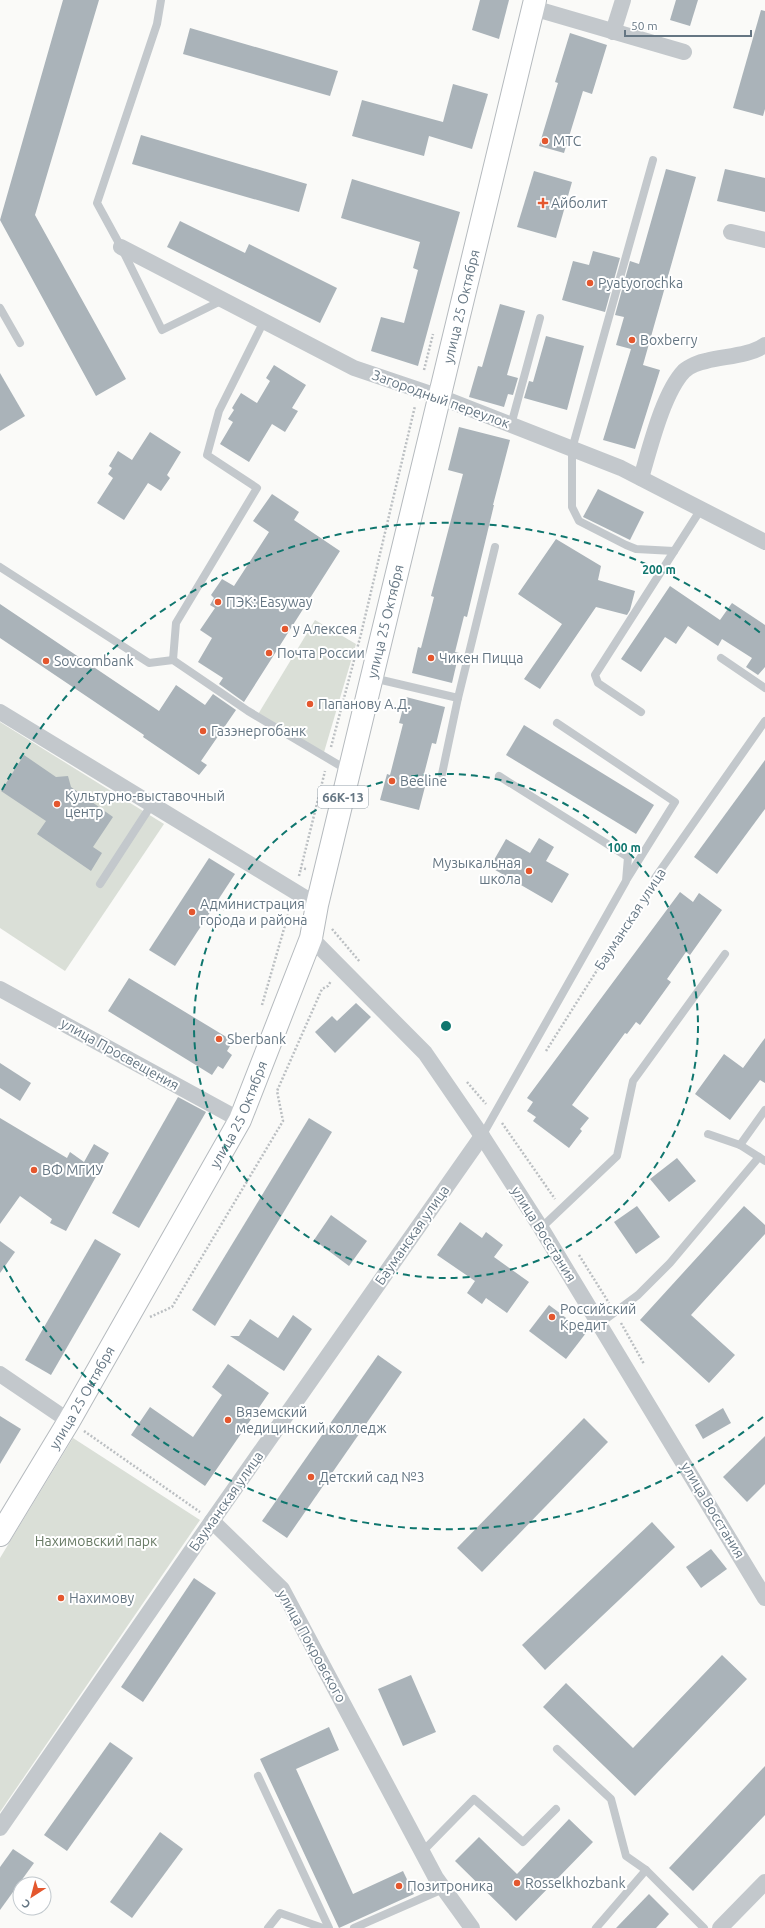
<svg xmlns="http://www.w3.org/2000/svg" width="765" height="1928" font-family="Ubuntu,sans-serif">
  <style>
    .green { fill: #dadfd7 }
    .building { fill: #aab3b9 }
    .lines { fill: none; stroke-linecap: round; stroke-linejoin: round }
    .primary-casing { stroke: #b5babe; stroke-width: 24 }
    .path { stroke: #bbbfc2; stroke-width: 2.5; stroke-dasharray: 2 2; stroke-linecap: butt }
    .service { stroke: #c3c8cc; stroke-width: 8 }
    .minor { stroke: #c3c8cc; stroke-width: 16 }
    .primary { stroke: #fff; stroke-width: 22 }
    .ring { fill: none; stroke: #0f766e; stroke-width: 2; stroke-dasharray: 7 5 }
    .poi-dot { fill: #e4572e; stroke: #fff; stroke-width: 1.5 }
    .labels { text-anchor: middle; stroke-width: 4; stroke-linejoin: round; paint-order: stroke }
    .shield { fill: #fff; stroke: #939fa8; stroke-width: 1 }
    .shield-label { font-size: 13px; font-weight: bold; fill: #657683 }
    .poi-label { font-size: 14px; fill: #657683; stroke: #fff; text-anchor: start }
    .street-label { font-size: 14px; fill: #657683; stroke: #fff }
    .park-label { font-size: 14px; fill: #687a64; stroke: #fff }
    .centre { fill: #0f766e; stroke: #fff; stroke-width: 2 }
    .ring-label { font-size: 12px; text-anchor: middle; font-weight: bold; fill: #0f766e; stroke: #fff; stroke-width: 4; stroke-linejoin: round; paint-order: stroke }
  </style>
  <rect width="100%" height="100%" fill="#fafaf8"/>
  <g class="green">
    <polygon points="315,620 356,644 322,759 257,716"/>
    <polygon points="0,722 164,824 65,971 0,928"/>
    <polygon points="73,1438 200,1520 0,1812 0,1558"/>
  </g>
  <g class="building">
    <polygon points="63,0 99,0 35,215 126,379 96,396 0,220"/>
    <polygon points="480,0 509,0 499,39 472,30"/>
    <polygon points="676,0 698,0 690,26 670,20"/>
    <polygon points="761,10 765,11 765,109 763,116 733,108"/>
    <polygon points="190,28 338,71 330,96 183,54"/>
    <polygon points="570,33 607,45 592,94 583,91 564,153 539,146 558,83 555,82"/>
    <polygon points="453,84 488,94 472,149 429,136 424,156 352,136 362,100 443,122"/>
    <polygon points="141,135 307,184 299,212 132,164"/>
    <polygon points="666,169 696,177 643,365 660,370 635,449 603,440 631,349 616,345 624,317 615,315 630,261 639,264"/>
    <polygon points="725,169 765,178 765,212 717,201"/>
    <polygon points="534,171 572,182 556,238 517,227"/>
    <polygon points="352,179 460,212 418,366 371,351 381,317 404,323 418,270 413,268 420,242 341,218"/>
    <polygon points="180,221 245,253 249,244 337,288 320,323 167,247"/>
    <polygon points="593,251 620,258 605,312 562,300 573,261 589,265"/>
    <polygon points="500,304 525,311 507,375 518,378 513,395 508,394 504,407 469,397 478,366 482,367"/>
    <polygon points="546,336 584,346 567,410 524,398 529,381 533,382"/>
    <polygon points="274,365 306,385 292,408 298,411 285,432 272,424 249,462 220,444 233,422 228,419 234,410 232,408 241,393 257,403 270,381 266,378"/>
    <polygon points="0,373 25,416 0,431"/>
    <polygon points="459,427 510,440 493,505 494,505 467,617 464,616 455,652 459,653 452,683 412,673 418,647 421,648 434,597 431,596 463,474 448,470"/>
    <polygon points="150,432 181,452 167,475 170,478 161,491 148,483 124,520 97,503 113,478 108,474 112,468 109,466 118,451 132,460"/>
    <polygon points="598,489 644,512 630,540 583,517"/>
    <polygon points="272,494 299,512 294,520 340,551 244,702 219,684 223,678 198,662 212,638 200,630 215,608 210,605 214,598 211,595 222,579 234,586 269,532 253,521"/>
    <polygon points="556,539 601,566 598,580 635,591 630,610 627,615 596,607 540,689 524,679 562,624 518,594"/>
    <polygon points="670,586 720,620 732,603 765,625 765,667 758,675 746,667 752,658 722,639 718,646 688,626 676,644 665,637 641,672 621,659"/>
    <polygon points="0,604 159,711 176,685 205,705 213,694 236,710 201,761 207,765 199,775 143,737 144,735 0,638"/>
    <polygon points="406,697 445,707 436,744 432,743 423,778 427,779 419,810 380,800 387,774 390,775 403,724 399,723"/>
    <polygon points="524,725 654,805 636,834 506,755"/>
    <polygon points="24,755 56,777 68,776 71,787 113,817 93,847 102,853 91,871 37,834 46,821 1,791"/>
    <polygon points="765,760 765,809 717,874 694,857"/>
    <polygon points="539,838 554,847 546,861 569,874 552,903 490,867 506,839 530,853"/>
    <polygon points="209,858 235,874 175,966 149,950"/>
    <polygon points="680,892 693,902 699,893 722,910 690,955 686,952 667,979 671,982 640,1025 636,1022 627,1034 625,1033 572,1105 589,1118 580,1129 582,1131 569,1148 533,1121 536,1117 527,1111 533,1102 527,1098"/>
    <polygon points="129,978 233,1041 227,1051 232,1055 223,1069 218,1066 212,1075 108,1011"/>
    <polygon points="356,1003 371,1017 335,1053 315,1032 332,1016 337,1021"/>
    <polygon points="765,1038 765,1083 760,1080 730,1120 695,1094 724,1054 743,1068"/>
    <polygon points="0,1063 31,1083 20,1101 0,1088"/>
    <polygon points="178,1097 206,1112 139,1228 112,1213"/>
    <polygon points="0,1118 67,1158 70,1152 84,1162 94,1144 109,1153 66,1231 50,1223 52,1219 20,1196 0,1224"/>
    <polygon points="309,1118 332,1132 215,1326 192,1310"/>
    <polygon points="677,1158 696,1181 669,1202 650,1179"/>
    <polygon points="637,1206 660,1237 636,1254 614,1222"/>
    <polygon points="744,1206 765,1225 765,1234 691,1315 735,1355 709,1383 640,1320"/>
    <polygon points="331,1215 367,1241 349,1266 314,1240"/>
    <polygon points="460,1222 482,1238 486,1232 503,1245 494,1257 529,1282 507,1313 486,1298 482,1304 467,1293 475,1281 437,1255"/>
    <polygon points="95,1239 121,1254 51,1375 25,1360"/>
    <polygon points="0,1241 15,1252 0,1273"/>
    <polygon points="549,1305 586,1333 566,1359 529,1331"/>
    <polygon points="293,1315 312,1329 284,1371 230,1336 239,1336 250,1319 278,1338"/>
    <polygon points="378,1355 402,1372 287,1538 262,1521"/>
    <polygon points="228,1364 269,1393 205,1486 131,1435 150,1407 193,1437 222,1395 212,1387"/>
    <polygon points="723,1408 731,1423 703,1439 695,1425"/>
    <polygon points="0,1416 21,1429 0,1464"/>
    <polygon points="584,1418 608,1442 482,1572 457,1548"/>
    <polygon points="765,1436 765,1484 747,1502 723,1477"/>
    <polygon points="652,1522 675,1547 545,1670 522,1645"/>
    <polygon points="711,1549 727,1569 701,1588 686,1567"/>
    <polygon points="194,1578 216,1593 143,1702 121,1687"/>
    <polygon points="722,1655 747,1679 635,1796 543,1707 566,1683 633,1748"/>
    <polygon points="411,1675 436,1732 403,1746 378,1689"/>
    <polygon points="329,1727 339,1750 296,1769 353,1894 403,1871 414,1894 339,1928 260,1759"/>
    <polygon points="110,1742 133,1758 67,1851 44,1835"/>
    <polygon points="765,1766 765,1815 693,1891 669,1868"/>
    <polygon points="569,1819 593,1842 516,1921 455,1861 479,1837 517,1874"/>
    <polygon points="160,1832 183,1849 132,1918 110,1902"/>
    <polygon points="13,1849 34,1863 0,1910 0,1867"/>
    <polygon points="649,1894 669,1914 656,1928 616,1928"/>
  </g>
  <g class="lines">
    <defs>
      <g id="primary">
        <path id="s1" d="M 0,1535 L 69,1421 L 240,1120 L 311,938 L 317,905 L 535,0"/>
      </g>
    </defs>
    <use href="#primary" class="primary-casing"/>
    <g class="path">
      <polyline points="424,370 433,334"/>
      <polyline points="331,747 361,634 415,406"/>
      <polyline points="306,869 301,868 325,771"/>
      <polyline points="299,876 301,868"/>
      <polyline points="332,929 360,962"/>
      <polyline points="262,1005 290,908"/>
      <polyline points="546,1051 649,888"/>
      <polyline points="467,1082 486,1104"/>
      <polyline points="502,1123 555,1199"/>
      <polyline points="579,1255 609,1303"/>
      <polyline points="150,1317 172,1307 283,1121 277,1091 322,989 328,986 331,981"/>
      <polyline points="621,1323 644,1364"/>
      <polyline points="84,1431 200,1512"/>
    </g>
    <g class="service">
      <polyline points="161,0 157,24 97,203 121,247 162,330 223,300"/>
      <polyline points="653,160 572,449 572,507 579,521 626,545 636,549 674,551"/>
      <polyline points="0,308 20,343"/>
      <polyline points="511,425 540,318"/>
      <polyline points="0,567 149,663 173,660 248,711 349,771"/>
      <polyline points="721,658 765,688"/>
      <polyline points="173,660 176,623 257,488 207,455 219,411 264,321"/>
      <polyline points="373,678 458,698 495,547"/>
      <polyline points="641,712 598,683 595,675 701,509"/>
      <polyline points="557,723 675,802 627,879"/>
      <polyline points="442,774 458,698"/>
      <polyline points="655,878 765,721"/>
      <polyline points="100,884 152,804"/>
      <polyline points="708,1134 740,1145 765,1161"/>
      <polyline points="482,1136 626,881 628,857 499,776"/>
      <polyline points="740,1145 765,1110"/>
      <polyline points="541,1228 617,1156 633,1081 725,954"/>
      <polyline points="599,1324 638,1295 670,1263 759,1157"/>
      <polyline points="557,1749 611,1799 626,1856 646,1870 704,1928"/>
      <polyline points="258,1776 329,1928"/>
      <polyline points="422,1852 474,1799 523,1842 556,1809"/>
      <polyline points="268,1928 280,1913 323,1928"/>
      <polyline points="354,1928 443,1889"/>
      <polyline points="596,1928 646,1870"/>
    </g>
    <g class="minor">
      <polyline points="533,8 684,52"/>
      <polyline points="613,32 623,0"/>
      <polyline points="731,232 765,240"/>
      <polyline points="121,247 354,368 440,397 621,468 765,542"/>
      <path d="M 641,478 C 650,448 663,393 684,371 C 689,366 700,362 706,361 C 725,356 749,356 765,345"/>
      <polyline points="0,712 317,905"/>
      <polyline points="311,938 425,1053 482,1136 541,1228 765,1598"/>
      <polyline points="0,989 240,1120"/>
      <polyline points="0,1374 69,1421"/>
      <polyline points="212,1521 282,1589 436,1878 472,1928"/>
      <polyline points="0,1828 212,1521 482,1136"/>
      <polyline points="720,1928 765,1882"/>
    </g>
    <use href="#primary" class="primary"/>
  </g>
  <g class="ring">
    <circle cx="446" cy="1026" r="252"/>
    <path d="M763 1417A503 503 0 0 1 2 1262M2 790A503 503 0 0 1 763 635"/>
  </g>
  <g class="poi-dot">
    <circle cx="545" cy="141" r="4"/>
    <path d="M541 197h4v4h4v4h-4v4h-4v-4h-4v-4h4z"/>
    <circle cx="590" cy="283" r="4"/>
    <circle cx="632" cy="340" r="4"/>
    <circle cx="218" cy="602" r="4"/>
    <circle cx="285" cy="629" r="4"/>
    <circle cx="269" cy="653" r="4"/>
    <circle cx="431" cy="658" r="4"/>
    <circle cx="46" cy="661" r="4"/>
    <circle cx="310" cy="704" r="4"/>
    <circle cx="203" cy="731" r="4"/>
    <circle cx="392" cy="781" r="4"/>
    <circle cx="57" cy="804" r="4"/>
    <circle cx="529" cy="871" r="4"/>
    <circle cx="192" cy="912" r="4"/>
    <circle cx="219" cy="1039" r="4"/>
    <circle cx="34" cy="1170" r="4"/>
    <circle cx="552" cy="1317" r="4"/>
    <circle cx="228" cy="1420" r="4"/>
    <circle cx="311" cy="1477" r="4"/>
    <circle cx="61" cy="1598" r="4"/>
    <circle cx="517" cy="1883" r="4"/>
    <circle cx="399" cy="1886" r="4"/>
  </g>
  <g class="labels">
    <rect class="shield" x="318" y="786" width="50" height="22" rx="3"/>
    <g class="shield-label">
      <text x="343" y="802">66К-13</text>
    </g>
    <g class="poi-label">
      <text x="553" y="146">МТС</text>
      <text x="551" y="208">Айболит</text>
      <text x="598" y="288">Pyatyorochka</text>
      <text x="640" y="345">Boxberry</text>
      <text x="226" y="607">ПЭК: Easyway</text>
      <text x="293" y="634">у Алексея</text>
      <text x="277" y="658">Почта России</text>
      <text x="439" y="663">Чикен Пицца</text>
      <text x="54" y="666">Sovcombank</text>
      <text x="318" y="709">Папанову А.Д.</text>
      <text x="211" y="736">Газэнергобанк</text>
      <text x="400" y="786">Beeline</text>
      <text x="65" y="801">Культурно-выставочный<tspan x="65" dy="16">центр</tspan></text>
      <text x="521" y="868" text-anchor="end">Музыкальная<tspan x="521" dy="16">школа</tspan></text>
      <text x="200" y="909">Администрация<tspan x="200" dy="16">города и района</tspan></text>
      <text x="227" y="1044">Sberbank</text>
      <text x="42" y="1175">ВФ МГИУ</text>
      <text x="560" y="1314">Российский<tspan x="560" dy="16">Кредит</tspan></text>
      <text x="236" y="1417">Вяземский<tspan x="236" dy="16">медицинский колледж</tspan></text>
      <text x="319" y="1482">Детский сад №3</text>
      <text x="69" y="1603">Нахимову</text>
      <text x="525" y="1888">Rosselkhozbank</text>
      <text x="407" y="1891">Позитроника</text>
    </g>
    <g class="street-label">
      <text dy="5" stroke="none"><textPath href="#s1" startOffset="1324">улица 25 Октября</textPath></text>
      <text transform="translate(441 399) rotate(20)" y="5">Загородный переулок</text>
      <text dy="5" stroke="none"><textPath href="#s1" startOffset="1000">улица 25 Октября</textPath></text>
      <text transform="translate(630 919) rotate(-57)" y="5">Бауманская улица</text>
      <text transform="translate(120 1054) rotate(29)" y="5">улица Просвещения</text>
      <text dy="5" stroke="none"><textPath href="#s1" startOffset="484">улица 25 Октября</textPath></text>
      <text transform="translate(544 1234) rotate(58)" y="5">улица Восстания</text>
      <text transform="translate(412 1235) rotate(-55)" y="5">Бауманская улица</text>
      <text dy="5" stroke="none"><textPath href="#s1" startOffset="160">улица 25 Октября</textPath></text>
      <text transform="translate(226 1501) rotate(-55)" y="5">Бауманская улица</text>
      <text transform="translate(713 1510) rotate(59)" y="5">улица Восстания</text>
      <text transform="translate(312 1646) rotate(61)" y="5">улица Покровского</text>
    </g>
    <g class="park-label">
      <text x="96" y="1546">Нахимовский парк</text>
    </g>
  </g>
  <circle cx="446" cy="1026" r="6" class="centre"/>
  <g class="ring-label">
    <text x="659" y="574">200 m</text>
    <text x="624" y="852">100 m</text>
  </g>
  <g transform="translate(32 1896) rotate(216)"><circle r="19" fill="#ffffff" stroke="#c1c8cd"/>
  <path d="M0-3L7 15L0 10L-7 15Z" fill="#e4572e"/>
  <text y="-6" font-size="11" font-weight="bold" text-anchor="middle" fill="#657683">С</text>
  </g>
  <path d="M625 30v6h126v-6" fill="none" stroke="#657683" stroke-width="2"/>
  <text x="631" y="30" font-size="12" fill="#657683" stroke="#ffffff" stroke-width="3" paint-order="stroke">50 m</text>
</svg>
